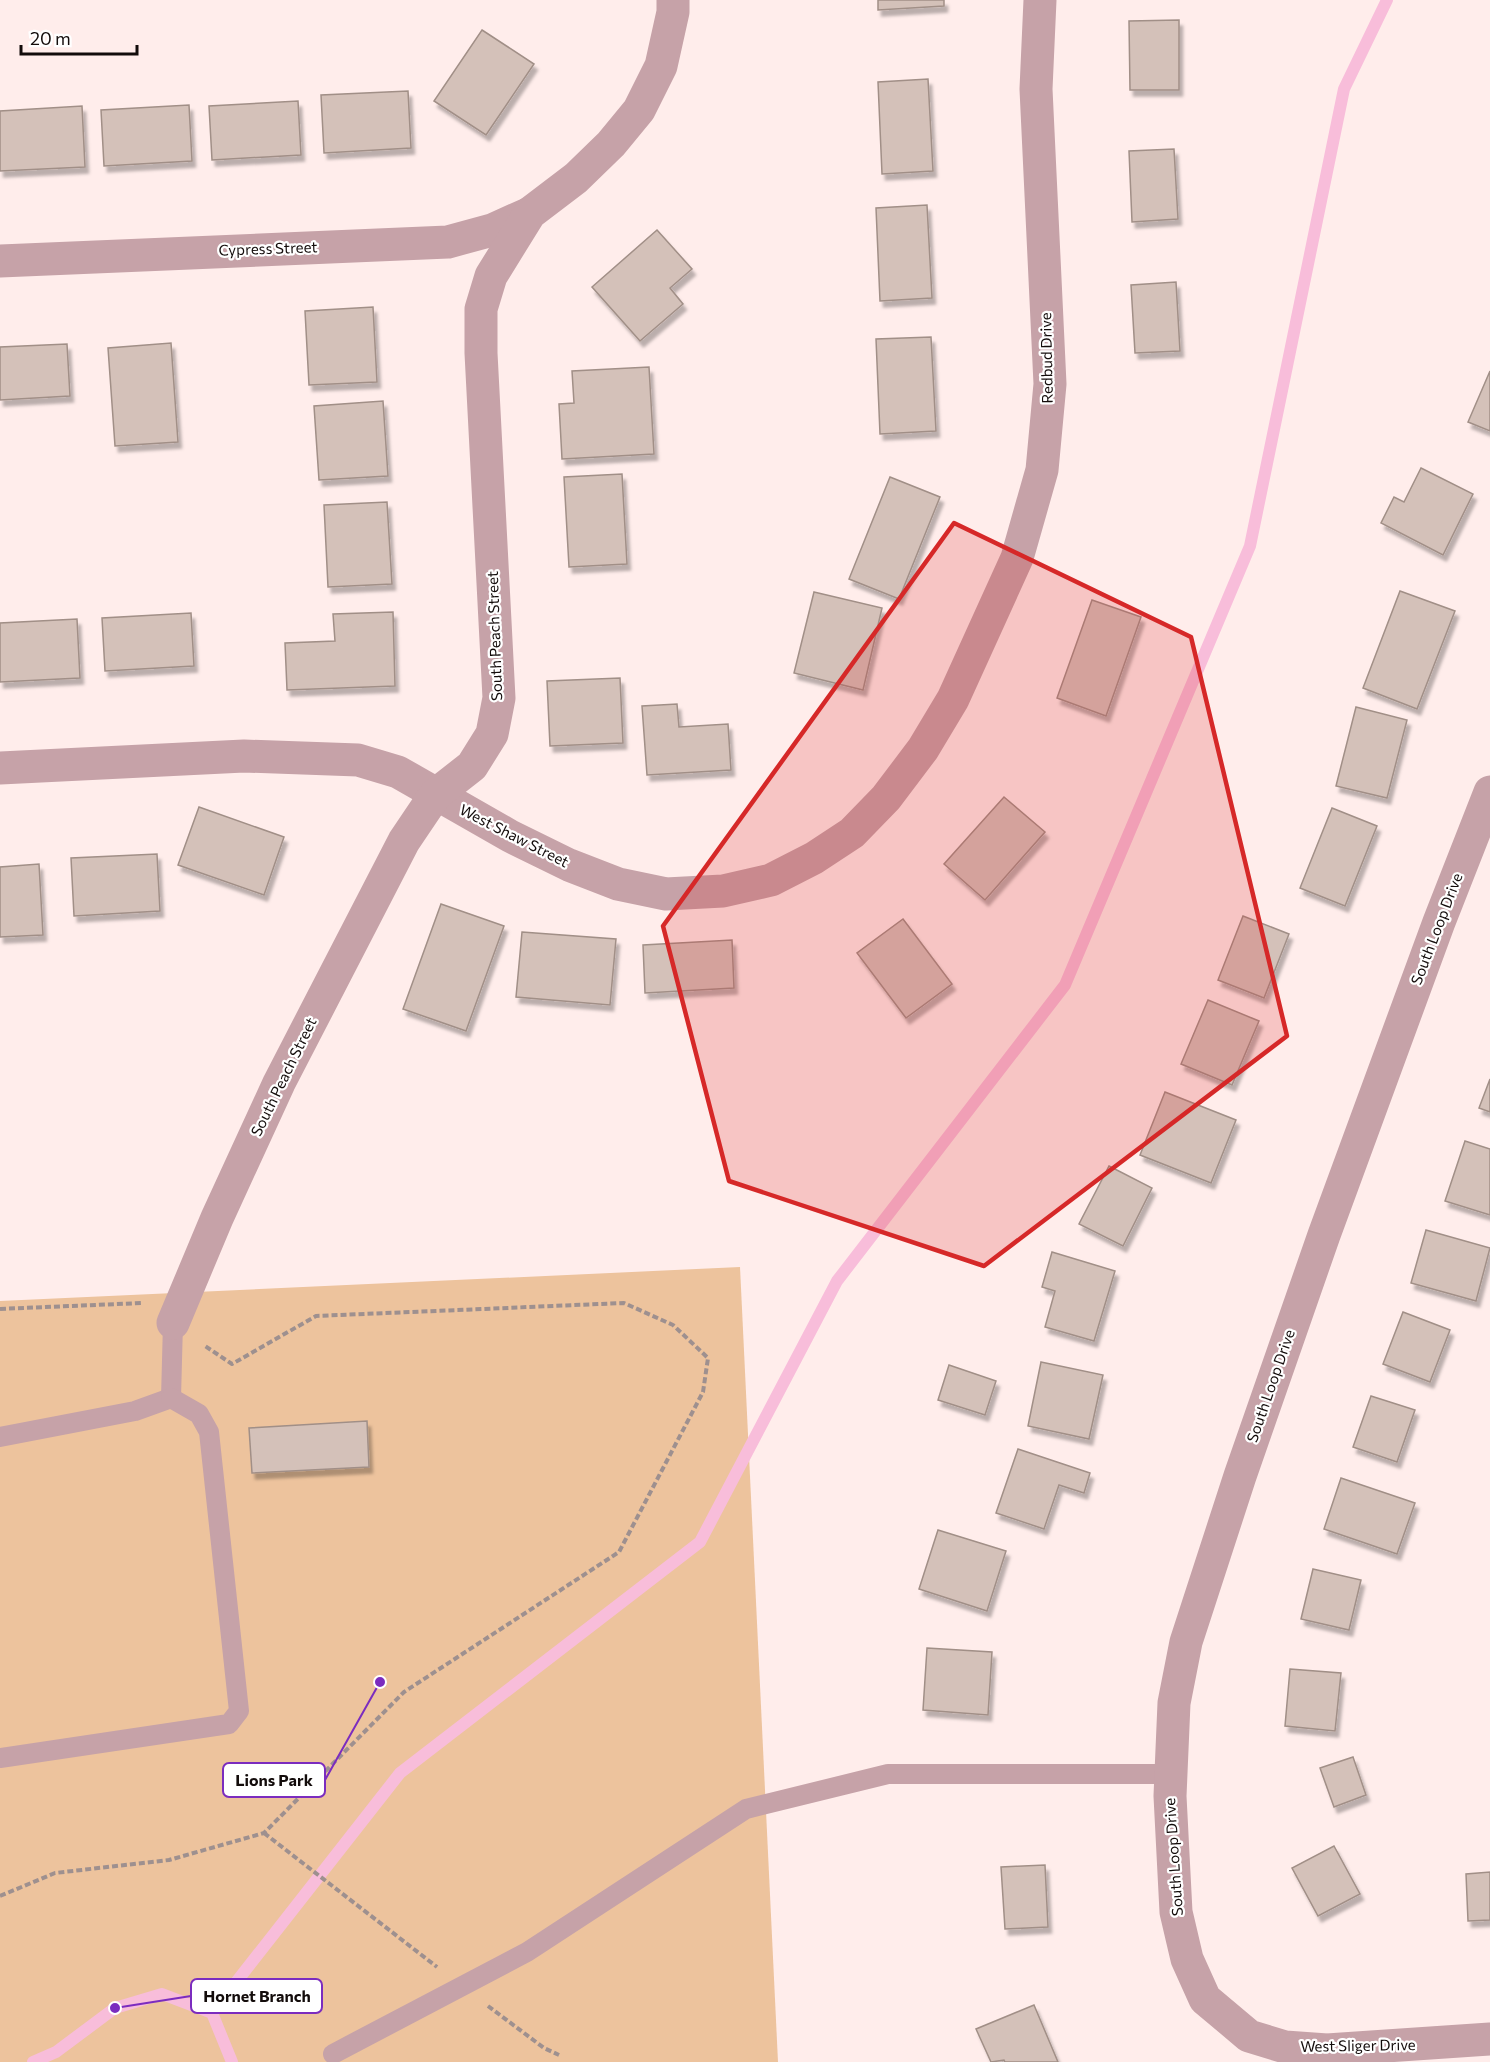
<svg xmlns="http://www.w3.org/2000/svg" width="1490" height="2062" font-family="Commissioner,sans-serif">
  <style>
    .green { fill: #edc39d }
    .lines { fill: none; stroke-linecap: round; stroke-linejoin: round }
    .stream { stroke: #f8bdda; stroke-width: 12 }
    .building { fill: #d4c1b9; stroke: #a18f87; stroke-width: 1.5; filter: url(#shadow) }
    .path { stroke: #9e908f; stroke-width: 4; stroke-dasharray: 6 3; stroke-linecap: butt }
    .service { stroke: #c6a2a8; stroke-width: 20 }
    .minor { stroke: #c6a2a8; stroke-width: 33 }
    .marked { fill: #d62828; fill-opacity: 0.2; stroke: #d62828; stroke-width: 4.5; stroke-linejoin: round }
    .labels { text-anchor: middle; stroke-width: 4.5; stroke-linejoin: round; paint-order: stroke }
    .street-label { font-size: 15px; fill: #130c0b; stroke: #fff }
    .leader { fill: none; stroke: #7b2cbf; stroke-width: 2 }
    .callout-dot { fill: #7b2cbf; stroke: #fff; stroke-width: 2 }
    .callout { fill: #fff; stroke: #7b2cbf; stroke-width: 2 }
    .callout-label { font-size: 16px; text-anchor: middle; font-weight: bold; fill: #130c0b }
  </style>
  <defs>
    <filter id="shadow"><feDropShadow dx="3.5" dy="6" stdDeviation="1.5" flood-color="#0004"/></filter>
  </defs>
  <rect width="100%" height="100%" fill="#ffedeb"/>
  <polygon class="green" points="740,1267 778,2062 0,2062 0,1301"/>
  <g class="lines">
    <g class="stream">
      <polyline points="212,2013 400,1773 700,1542 837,1281 1065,985 1250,546 1344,89 1387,0"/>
      <polyline points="33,2062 56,2052 115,2008 162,1994 212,2013 232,2062"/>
    </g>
  </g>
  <g class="building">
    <polygon points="878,0 944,0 944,6 878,10"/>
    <polygon points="1179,20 1179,90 1130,90 1129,21"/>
    <polygon points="482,30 534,64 486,135 434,101"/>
    <polygon points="928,79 933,171 882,174 878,82"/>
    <polygon points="408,91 411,148 324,153 321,95"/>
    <polygon points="298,101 301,155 212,160 209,106"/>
    <polygon points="189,105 192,161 104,166 101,110"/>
    <polygon points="82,106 85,167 0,171 0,111"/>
    <polygon points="1174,149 1178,219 1132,222 1129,151"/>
    <polygon points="927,205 932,298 880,301 876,208"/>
    <polygon points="657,230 692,269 670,288 683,304 640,341 592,287"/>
    <polygon points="1176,282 1180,351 1135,353 1131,285"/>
    <polygon points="373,307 377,382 309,385 305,311"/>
    <polygon points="931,337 936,431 880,434 876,339"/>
    <polygon points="171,343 178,442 115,446 108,348"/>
    <polygon points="67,344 70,396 0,400 0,347"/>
    <polygon points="649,367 654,454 562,459 559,404 574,403 572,371"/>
    <polygon points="1490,371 1490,431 1468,422"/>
    <polygon points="383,401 388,476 319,480 314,406"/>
    <polygon points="1421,468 1473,494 1443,555 1381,523 1394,497 1404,502"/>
    <polygon points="622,474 627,564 569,567 564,477"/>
    <polygon points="890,477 940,497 899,599 849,579"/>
    <polygon points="387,502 392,584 328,587 324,505"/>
    <polygon points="1400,591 1455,611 1417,709 1363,688"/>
    <polygon points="814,592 882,608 863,690 794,673"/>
    <polygon points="1092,600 1141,617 1106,716 1057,698"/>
    <polygon points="393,612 395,686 287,690 285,643 335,641 333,614"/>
    <polygon points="191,613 194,666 105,671 102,618"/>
    <polygon points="77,619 80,678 0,682 0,623"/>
    <polygon points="620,678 623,743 550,746 547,681"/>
    <polygon points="677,704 679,727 728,724 731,770 647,775 642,706"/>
    <polygon points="1356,707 1407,720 1387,798 1336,786"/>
    <polygon points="1004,797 1045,832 985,900 944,864"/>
    <polygon points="199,807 284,837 264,895 178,865"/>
    <polygon points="1332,808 1377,826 1345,906 1300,888"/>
    <polygon points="157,854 160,911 74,916 71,858"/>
    <polygon points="39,864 43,935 0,937 0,867"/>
    <polygon points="441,904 504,926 466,1031 403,1009"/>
    <polygon points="1243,916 1289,934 1264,998 1218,980"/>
    <polygon points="903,919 952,984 906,1018 857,953"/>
    <polygon points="522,932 616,939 610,1005 516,997"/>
    <polygon points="732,940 734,988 645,993 643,945"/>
    <polygon points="1208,1000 1259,1021 1232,1085 1181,1064"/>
    <polygon points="1490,1079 1490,1112 1479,1108"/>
    <polygon points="1165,1092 1236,1120 1211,1183 1140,1155"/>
    <polygon points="1465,1141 1490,1149 1490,1215 1445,1201"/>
    <polygon points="1109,1166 1152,1188 1123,1246 1079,1224"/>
    <polygon points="1426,1230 1490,1248 1476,1301 1411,1283"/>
    <polygon points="1052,1252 1115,1271 1094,1341 1045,1327 1055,1291 1042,1287"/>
    <polygon points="1403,1312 1450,1330 1430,1382 1383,1364"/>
    <polygon points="1041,1362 1103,1375 1089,1439 1028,1426"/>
    <polygon points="949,1365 996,1381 985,1415 938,1400"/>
    <polygon points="1371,1396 1415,1410 1397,1462 1353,1447"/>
    <polygon points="367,1421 369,1467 252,1473 249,1428"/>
    <polygon points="1018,1449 1090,1473 1084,1493 1059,1485 1044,1529 996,1513"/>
    <polygon points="1341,1478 1415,1503 1397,1554 1324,1529"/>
    <polygon points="938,1530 1006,1551 987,1611 919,1589"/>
    <polygon points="1313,1569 1361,1580 1349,1630 1301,1619"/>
    <polygon points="927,1648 992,1652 988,1715 923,1710"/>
    <polygon points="1290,1669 1341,1673 1335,1731 1285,1726"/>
    <polygon points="1353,1757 1366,1795 1334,1807 1320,1768"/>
    <polygon points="1334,1846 1360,1894 1318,1916 1292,1868"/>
    <polygon points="1045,1865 1048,1927 1005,1929 1001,1867"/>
    <polygon points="1490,1872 1490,1920 1468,1921 1466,1874"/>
    <polygon points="1034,2005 1058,2062 1005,2062 1004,2060 991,2062 976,2029"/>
  </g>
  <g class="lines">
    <g class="path">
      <polyline points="0,1309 141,1303"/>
      <polyline points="264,1833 437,1967"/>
      <polyline points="0,1896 55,1873 169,1860 264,1833 404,1692 619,1552 703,1392 708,1358 673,1325 624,1303 316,1316 232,1364 205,1346"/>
      <polyline points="488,2006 544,2048 559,2055"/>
    </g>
    <g class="service">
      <polyline points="171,1398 173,1323"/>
      <polyline points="0,1437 135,1411 171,1398"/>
      <polyline points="0,1758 229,1724 239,1711 209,1432 199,1414 171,1398"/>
      <polyline points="333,2054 527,1952 746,1809 888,1774 1170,1774"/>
    </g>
    <g class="minor">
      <polyline points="0,261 448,242 492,230 530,213"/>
      <polyline points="0,768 244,756 358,760 398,772 510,836 569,865 618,884 666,894 723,891 771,880 814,858 852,833 886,798 923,749 953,699 1017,558 1042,470 1050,384 1036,89 1040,0"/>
      <polyline points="1490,792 1439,922 1324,1235 1240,1476 1186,1642 1174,1703 1170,1796 1176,1912 1187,1959 1205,1999 1249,2036 1285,2047 1327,2050 1490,2039"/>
      <polyline points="173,1323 217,1218 279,1083 404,841 435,795 472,766 492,734 499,698 481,353 481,309 491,276 530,213 576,178 611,144 639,110 661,66 673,12 673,0"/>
    </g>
  </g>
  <path class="marked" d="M 954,523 L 1191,637 L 1287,1036 L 984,1266 L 729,1181 L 663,926 Z"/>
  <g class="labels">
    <g class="street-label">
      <text transform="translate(268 249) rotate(-2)" y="5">Cypress Street</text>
      <text transform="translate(1047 358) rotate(-91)" y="5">Redbud Drive</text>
      <text transform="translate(495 636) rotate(-92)" y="5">South Peach Street</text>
      <text transform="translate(514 836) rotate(27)" y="5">West Shaw Street</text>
      <text transform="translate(1437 929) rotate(-69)" y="5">South Loop Drive</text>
      <text transform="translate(284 1077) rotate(-64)" y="5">South Peach Street</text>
      <text transform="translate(1271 1386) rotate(-71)" y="5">South Loop Drive</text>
      <text transform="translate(1174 1857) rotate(-94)" y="5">South Loop Drive</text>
      <text transform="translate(1358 2046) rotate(-1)" y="5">West Sliger Drive</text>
    </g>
  </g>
  <path class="leader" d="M380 1682L325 1780M115 2008L191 1996"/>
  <g class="callout-dot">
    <circle cx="380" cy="1682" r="6"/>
    <circle cx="115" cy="2008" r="6"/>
  </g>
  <g class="callout">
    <rect x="223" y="1763" width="102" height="34" rx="6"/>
    <rect x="191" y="1979" width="131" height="34" rx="6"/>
  </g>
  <g class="callout-label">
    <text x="274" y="1786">Lions Park</text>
    <text x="257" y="2002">Hornet Branch</text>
  </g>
  <path d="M21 45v9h116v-9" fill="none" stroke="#130c0b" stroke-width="3"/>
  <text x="30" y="45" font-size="18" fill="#130c0b" stroke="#ffffff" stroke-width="4.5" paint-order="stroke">20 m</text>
</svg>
